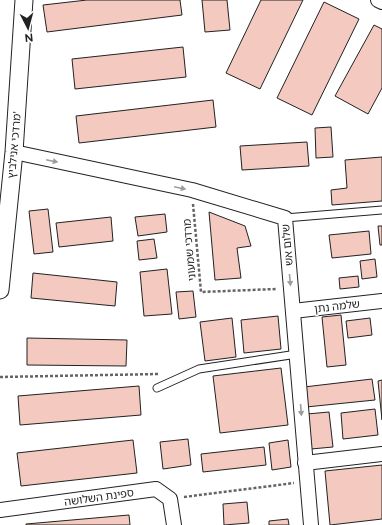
<svg xmlns="http://www.w3.org/2000/svg" width="382" height="525" font-family="Figtree,'Noto Sans Hebrew',sans-serif">
  <style>
    .building { fill: #f3c9c0; stroke: #222 }
    .lines { fill: none; stroke-linecap: round; stroke-linejoin: round }
    .service-casing { stroke: #222; stroke-width: 9 }
    .minor-casing { stroke: #222; stroke-width: 16 }
    .tertiary-casing { stroke: #222; stroke-width: 19 }
    .path { stroke: #646464; stroke-width: 2.5; stroke-dasharray: 3 2; stroke-linecap: butt }
    .service { stroke: #fff; stroke-width: 7 }
    .minor { stroke: #fff; stroke-width: 14 }
    .tertiary { stroke: #fff; stroke-width: 17 }
    .oneway { fill: #9c9c9c }
    .labels { text-anchor: middle; stroke-width: 3; stroke-linejoin: round; paint-order: stroke }
    .street-label { font-size: 11px; fill: #222; stroke: #fff }
  </style>
  <rect width="100%" height="100%" fill="#fff"/>
  <g class="building">
    <polygon points="87,0 180,0 182,15 47,32 43,5"/>
    <polygon points="202,0 227,0 230,30 205,32"/>
    <polygon points="261,0 303,0 260,89 226,73"/>
    <polygon points="324,2 359,19 312,115 277,98"/>
    <polygon points="374,25 382,29 382,88 368,114 335,96"/>
    <polygon points="183,47 186,77 75,89 72,59"/>
    <polygon points="213,100 216,127 79,143 76,116"/>
    <polygon points="331,127 333,157 316,158 315,128"/>
    <polygon points="307,142 309,166 242,170 240,146"/>
    <polygon points="382,157 382,201 332,205 331,190 347,188 345,160"/>
    <polygon points="48,209 53,252 34,254 29,211"/>
    <polygon points="209,212 245,226 251,246 237,248 241,278 215,280"/>
    <polygon points="165,214 167,232 138,236 135,217"/>
    <polygon points="111,217 113,241 59,247 56,223"/>
    <polygon points="378,226 382,226 382,245 380,245"/>
    <polygon points="369,231 371,254 332,258 329,235"/>
    <polygon points="154,239 157,258 139,260 137,241"/>
    <polygon points="375,259 377,277 362,279 360,261"/>
    <polygon points="167,269 172,314 144,316 140,272"/>
    <polygon points="33,273 117,282 115,306 31,298"/>
    <polygon points="358,276 359,287 340,289 339,278"/>
    <polygon points="193,291 196,317 179,319 176,292"/>
    <polygon points="341,315 346,365 327,367 322,317"/>
    <polygon points="278,316 281,349 244,353 241,320"/>
    <polygon points="232,318 236,357 205,361 200,322"/>
    <polygon points="370,318 372,335 348,338 346,321"/>
    <polygon points="27,338 127,340 126,366 27,365"/>
    <polygon points="281,368 288,425 220,433 213,376"/>
    <polygon points="372,379 375,400 306,407 304,387"/>
    <polygon points="382,380 382,420 378,381"/>
    <polygon points="139,386 141,415 20,425 18,396"/>
    <polygon points="375,409 378,435 343,439 341,413"/>
    <polygon points="329,412 333,447 311,449 307,414"/>
    <polygon points="188,439 191,465 163,469 160,442"/>
    <polygon points="133,440 137,473 21,486 17,453"/>
    <polygon points="288,440 291,467 272,470 269,443"/>
    <polygon points="264,447 266,465 203,472 201,454"/>
    <polygon points="382,465 382,519 330,525 325,471"/>
    <polygon points="247,502 249,523 224,525 223,504"/>
    <polygon points="129,515 130,525 26,525 26,524"/>
    <polygon points="288,519 289,525 269,525 269,521"/>
  </g>
  <g class="lines">
    <defs>
      <g id="service">
        <polyline points="285,218 382,210"/>
        <polyline points="157,388 199,369 297,354"/>
      </g>
      <g id="minor">
        <polyline points="378,0 382,2"/>
        <polyline points="14,152 192,190 285,218 311,525"/>
        <polyline points="293,311 382,301"/>
        <polyline points="305,463 382,454"/>
        <polyline points="0,510 156,489 170,499 174,525"/>
      </g>
      <polyline id="tertiary" points="0,290 14,152 24,0"/>
    </defs>
    <use href="#service" class="service-casing"/>
    <use href="#minor" class="minor-casing"/>
    <use href="#tertiary" class="tertiary-casing"/>
    <g class="path">
      <polyline points="193,204 201,292 276,289"/>
      <polyline points="0,377 159,374"/>
      <polyline points="184,497 294,483"/>
    </g>
    <use href="#service" class="service"/>
    <use href="#minor" class="minor"/>
    <use href="#tertiary" class="tertiary"/>
  </g>
  <defs><path id="oneway-solid" d="M-6-.8H1V-3.2L6.5 0L1 3.2V.8H-6Z"/></defs>
  <g class="oneway">
    <use href="#oneway-solid" transform="translate(52 161) rotate(12)"/>
    <use href="#oneway-solid" transform="translate(180 188) rotate(12)"/>
    <use href="#oneway-solid" transform="translate(290 280) rotate(85)"/>
    <use href="#oneway-solid" transform="translate(301 410) rotate(86)"/>
  </g>
  <g class="labels">
    <g class="street-label">
      <text transform="translate(14 145) rotate(-85)" y="4">מרדכי אנילביץ'</text>
      <text transform="translate(287 245) rotate(-95)" y="4">שלום אש</text>
      <text transform="translate(189 250) rotate(-95)" y="4">מרדכי שמעוני</text>
      <text transform="translate(337 306) rotate(-7)" y="4">שלמה נתן</text>
      <text transform="translate(99 497) rotate(-8)" y="4">ספינת השלושה</text>
    </g>
  </g>
  <g transform="translate(28 28) rotate(174)" stroke="#ffffff" stroke-width="3" paint-order="stroke">
  <path d="M0-3L7 15L0 10L-7 15Z" fill="#222222"/>
  <text y="-6" font-size="11" font-weight="bold" text-anchor="middle" fill="#222222">N</text>
  </g>
</svg>
